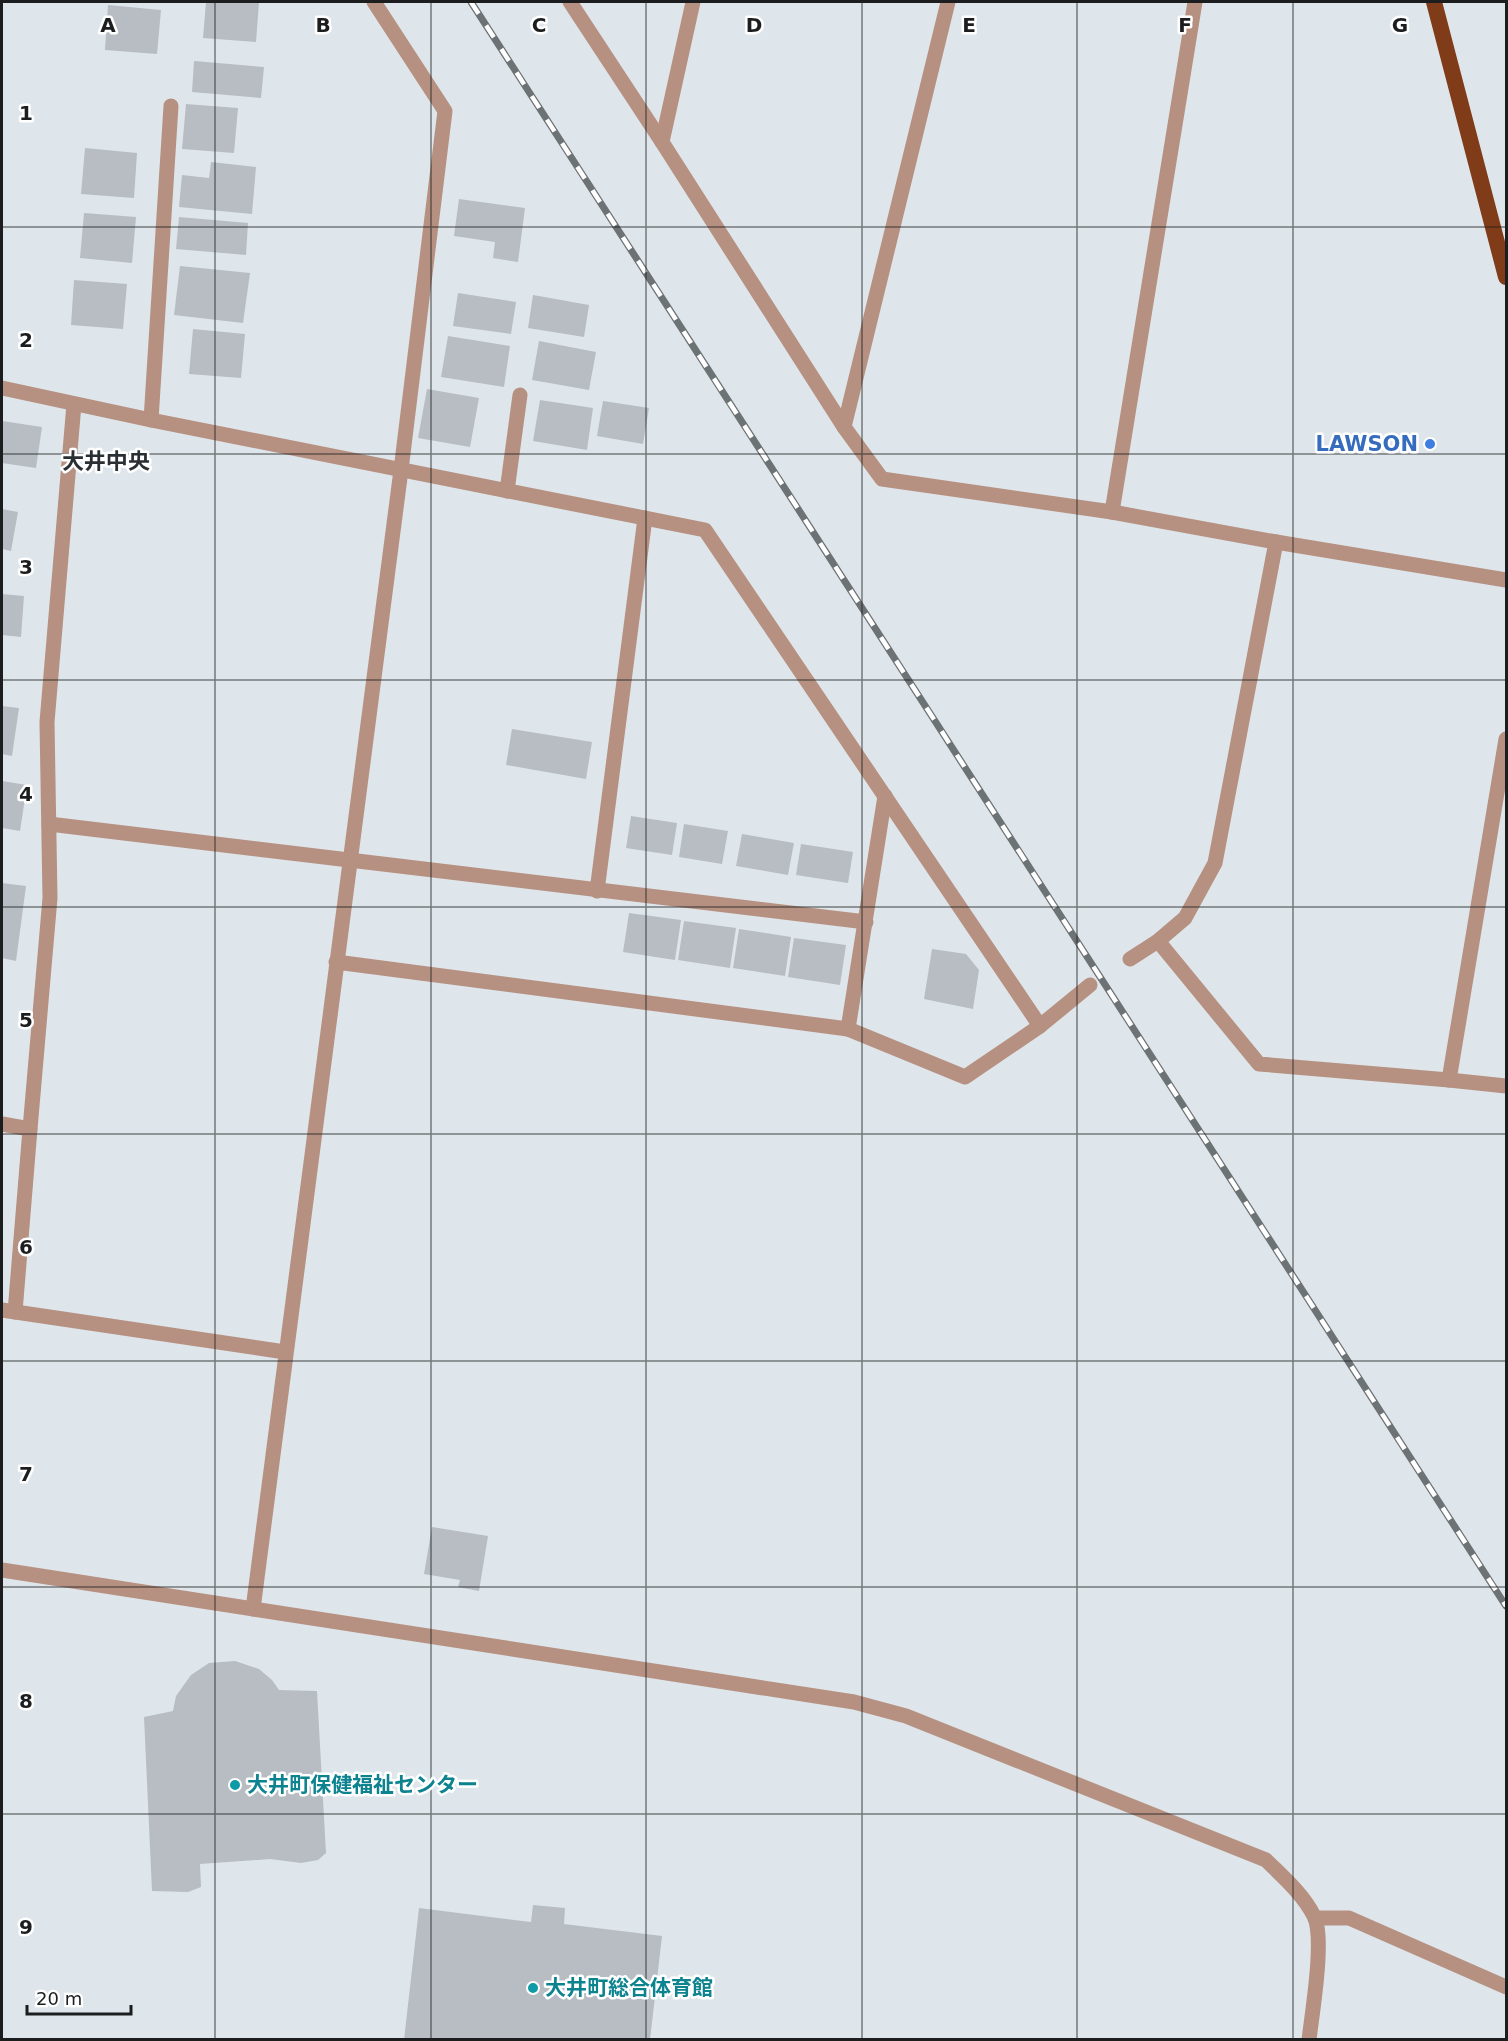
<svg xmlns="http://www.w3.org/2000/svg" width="1508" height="2041" font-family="'DejaVu Sans','Noto Sans JP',sans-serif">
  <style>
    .building { fill: #b7bdc3 }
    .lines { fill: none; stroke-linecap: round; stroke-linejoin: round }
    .service { stroke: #b69181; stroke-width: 15 }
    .minor { stroke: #b69181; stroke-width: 15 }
    .tertiary { stroke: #b69181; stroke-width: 15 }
    .trunk { stroke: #803b19; stroke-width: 16 }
    .rail-casing { stroke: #6d7275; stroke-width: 7 }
    .rail { stroke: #fff; stroke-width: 4.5; stroke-dasharray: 14; stroke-linecap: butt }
    .grid { fill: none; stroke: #1b1d1f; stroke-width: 1.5; stroke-opacity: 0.55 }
    .shop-dot { fill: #3f7fe0; stroke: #fff; stroke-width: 2 }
    .culture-dot { fill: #0f9aa8; stroke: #fff; stroke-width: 2 }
    .labels { text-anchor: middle; stroke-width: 5; stroke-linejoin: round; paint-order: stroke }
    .shop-label { font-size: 21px; font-weight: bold; fill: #366cbe; stroke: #fff; text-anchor: end }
    .culture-label { font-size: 21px; font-weight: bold; fill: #0d838f; stroke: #fff; text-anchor: start }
    .neighbourhood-label { font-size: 22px; font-weight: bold; fill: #2a2f33; stroke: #fff }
    .grid-label { font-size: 20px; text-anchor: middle; font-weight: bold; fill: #1b1d1f; stroke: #fff; stroke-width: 5; stroke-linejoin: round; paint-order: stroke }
  </style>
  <rect width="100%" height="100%" fill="#dfe6eb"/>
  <g class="building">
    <polygon points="206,2 259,2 256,42 203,38"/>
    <polygon points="108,5 161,10 157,54 105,50"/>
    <polygon points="194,61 264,67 261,98 192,92"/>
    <polygon points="186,104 238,108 234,153 182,149"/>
    <polygon points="85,148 137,153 134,198 81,194"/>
    <polygon points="211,162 256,167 252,214 179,207 182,175 209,178"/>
    <polygon points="459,199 525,208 518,262 493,258 495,242 454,236"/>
    <polygon points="84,213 136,217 132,263 80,258"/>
    <polygon points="179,217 248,223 246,255 176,249"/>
    <polygon points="180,266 250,273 243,323 174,315"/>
    <polygon points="74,280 127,284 123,329 71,325"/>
    <polygon points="458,293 516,302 511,334 453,326"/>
    <polygon points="533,295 589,305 584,337 528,328"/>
    <polygon points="193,329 245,334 241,378 189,374"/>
    <polygon points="448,336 510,346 504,387 441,377"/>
    <polygon points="539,341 596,352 589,390 532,380"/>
    <polygon points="427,389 479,398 470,447 418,438"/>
    <polygon points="540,400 593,408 587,450 533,441"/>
    <polygon points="603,401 649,408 643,444 597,436"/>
    <polygon points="2,421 42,427 36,468 2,463"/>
    <polygon points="2,509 18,512 11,551 2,549"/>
    <polygon points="2,594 24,596 21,637 2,635"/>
    <polygon points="2,706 19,708 12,756 2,754"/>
    <polygon points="512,729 592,742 586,779 506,765"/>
    <polygon points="2,781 27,785 20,831 2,828"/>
    <polygon points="631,816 677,823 672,855 626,848"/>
    <polygon points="684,824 728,831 722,864 679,857"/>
    <polygon points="742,834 794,843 788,875 736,866"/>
    <polygon points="801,844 853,852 848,883 796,875"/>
    <polygon points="2,883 26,886 16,961 2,958"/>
    <polygon points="629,913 681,920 675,960 623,952"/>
    <polygon points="684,921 736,928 730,968 678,960"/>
    <polygon points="739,929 791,937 785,976 733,968"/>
    <polygon points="794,938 846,945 840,985 788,977"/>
    <polygon points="932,949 966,954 979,970 973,1009 924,999"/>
    <polygon points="432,1527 488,1536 479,1591 458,1587 460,1580 424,1574"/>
    <polygon points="235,1661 259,1669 272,1680 279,1690 317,1691 326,1853 318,1860 301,1863 270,1859 200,1864 201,1887 188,1892 152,1891 144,1717 173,1711 176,1696 191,1675 209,1663"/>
    <polygon points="533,1905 565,1908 564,1924 662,1936 650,2040 404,2040 419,1908 531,1922"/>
  </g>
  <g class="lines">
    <g class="service">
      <polyline points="662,142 693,2"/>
      <polyline points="151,420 171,106"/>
      <polyline points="844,427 948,2"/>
      <polyline points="1112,512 1195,2"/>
      <polyline points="1158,941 1259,1064 1449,1080 1506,739"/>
      <polyline points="1449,1080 1506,1086"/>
      <polyline points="2,1310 285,1352"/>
      <polyline points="15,1312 30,1129"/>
      <polyline points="1315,1918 1349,1918 1506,1987"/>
    </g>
    <g class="minor">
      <polyline points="570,2 662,142 844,427 882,479 1112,512 1276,542"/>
      <polyline points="2,388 151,420 705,530 1040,1026 1090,985"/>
      <polyline points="507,491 520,395"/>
      <polyline points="49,824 866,922"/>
      <polyline points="597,891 645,518"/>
      <polyline points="1130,959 1158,941 1185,918 1215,863 1276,542 1506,580"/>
      <polyline points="336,962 848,1029 965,1077 1040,1026"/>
      <polyline points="848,1029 885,796"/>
      <polyline points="2,1124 30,1129 50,898 47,722 74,404"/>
      <polyline points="253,1609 401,470 445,111 374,2"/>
    </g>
    <path class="tertiary" d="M 2,1570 L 854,1702 L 906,1716 L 1266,1860 C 1283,1877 1303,1894 1314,1916 C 1325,1938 1312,2013 1309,2040"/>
    <polyline class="trunk" points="1434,2 1506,277"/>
    <defs>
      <polyline id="rail" points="471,2 1506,1606"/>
    </defs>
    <use href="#rail" class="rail-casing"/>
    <use href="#rail" class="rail"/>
  </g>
  <path class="grid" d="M 215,2 L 215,2040M 431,2 L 431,2040M 646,2 L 646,2040M 862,2 L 862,2040M 1077,2 L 1077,2040M 1293,2 L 1293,2040M 2,227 L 1506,227M 2,454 L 1506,454M 2,680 L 1506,680M 2,907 L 1506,907M 2,1134 L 1506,1134M 2,1361 L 1506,1361M 2,1587 L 1506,1587M 2,1814 L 1506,1814"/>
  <circle class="shop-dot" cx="1430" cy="444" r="6"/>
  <g class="culture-dot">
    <circle cx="235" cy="1785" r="6"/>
    <circle cx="533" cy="1988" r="6"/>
  </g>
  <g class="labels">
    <g class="shop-label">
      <text x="1418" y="451">LAWSON</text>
    </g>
    <g class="culture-label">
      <text x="247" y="1792">大井町保健福祉センター</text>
      <text x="545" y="1995">大井町総合体育館</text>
    </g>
    <g class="neighbourhood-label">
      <text x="106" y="469">大井中央</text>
    </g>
  </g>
  <g class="grid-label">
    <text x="108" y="32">A</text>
    <text x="323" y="32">B</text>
    <text x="539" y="32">C</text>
    <text x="754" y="32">D</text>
    <text x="969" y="32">E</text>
    <text x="1185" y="32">F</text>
    <text x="1400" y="32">G</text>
    <text x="26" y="120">1</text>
    <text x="26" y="347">2</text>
    <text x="26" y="574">3</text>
    <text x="26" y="801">4</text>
    <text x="26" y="1027">5</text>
    <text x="26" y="1254">6</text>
    <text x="26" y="1481">7</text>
    <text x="26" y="1708">8</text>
    <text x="26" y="1934">9</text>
  </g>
  <rect width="1508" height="2041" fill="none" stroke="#1b1d1f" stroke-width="6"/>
  <path d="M27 2005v9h104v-9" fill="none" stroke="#1b1d1f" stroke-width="3"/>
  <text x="36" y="2005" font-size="18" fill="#1b1d1f" stroke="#ffffff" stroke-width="4.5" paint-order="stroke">20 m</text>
</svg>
